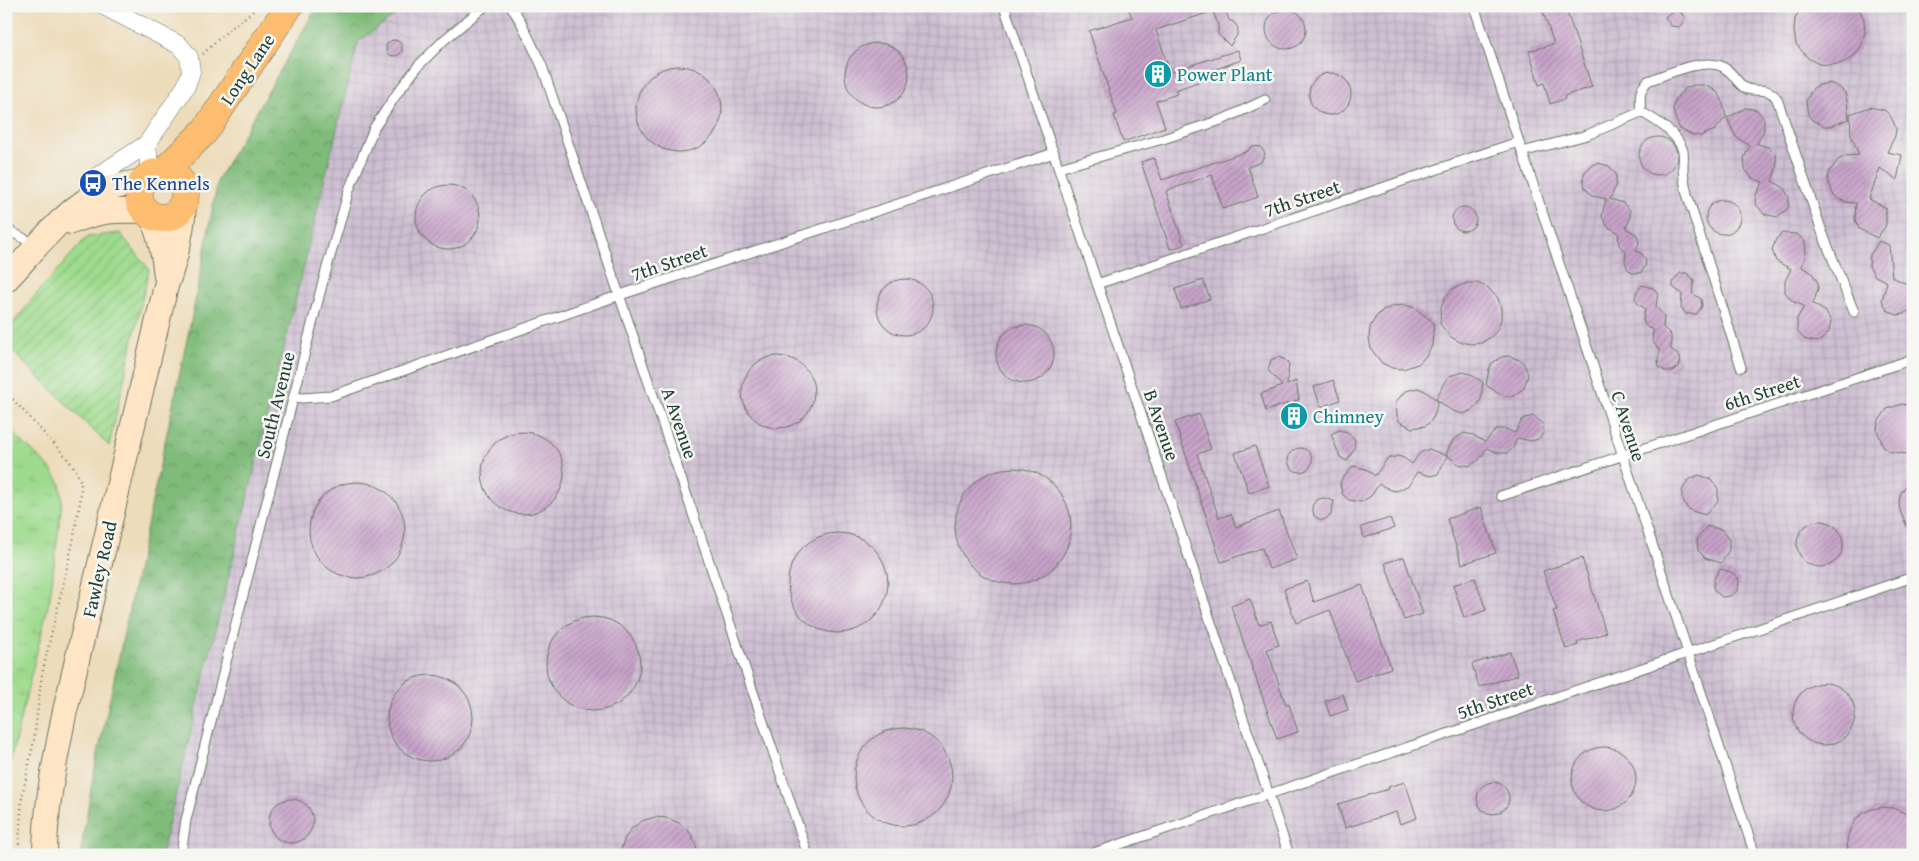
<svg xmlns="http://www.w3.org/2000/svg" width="1919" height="861" font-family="'Gentium Book Plus',serif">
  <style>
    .industrial { fill: url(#industrial-grid) }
    .grass { fill: url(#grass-tufts); stroke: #5f8c61 }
    .forest { fill: url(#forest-crowns); stroke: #4f7c56 }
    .garden { fill: url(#garden-furrows); stroke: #5f8c61 }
    .building { fill: url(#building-hatch) }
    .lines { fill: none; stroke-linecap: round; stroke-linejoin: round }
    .lane-casing { stroke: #677563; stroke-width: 11 }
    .street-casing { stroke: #677563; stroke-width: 19 }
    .secondary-casing { stroke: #677563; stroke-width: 26 }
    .primary-casing { stroke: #677563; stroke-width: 29 }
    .path { stroke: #677563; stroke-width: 2.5; stroke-dasharray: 1 4; stroke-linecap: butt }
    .lane { stroke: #fff; stroke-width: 9 }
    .street { stroke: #fff; stroke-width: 18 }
    .secondary { stroke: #fee5c5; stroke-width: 24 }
    .primary { stroke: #fcbd6f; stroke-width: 28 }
    .labels { text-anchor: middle; stroke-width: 5; stroke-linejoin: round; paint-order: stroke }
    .street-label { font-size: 19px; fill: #1f3d34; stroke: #f6f6f2 }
    .culture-label { font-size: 19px; fill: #0d838f; stroke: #f6f6f2; text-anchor: start }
    .transit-label { font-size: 19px; fill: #164399; stroke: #f6f6f2; text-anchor: start }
  </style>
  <defs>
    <pattern id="industrial-grid" width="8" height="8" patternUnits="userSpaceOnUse" patternTransform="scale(1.25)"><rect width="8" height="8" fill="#cebed2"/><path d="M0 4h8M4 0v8" fill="none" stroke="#b0a4b5"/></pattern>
    <pattern id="grass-tufts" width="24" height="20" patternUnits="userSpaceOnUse" patternTransform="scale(1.25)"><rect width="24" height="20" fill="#9fdb8e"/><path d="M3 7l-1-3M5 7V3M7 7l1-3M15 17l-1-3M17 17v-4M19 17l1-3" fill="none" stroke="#88bd7b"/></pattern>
    <pattern id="forest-crowns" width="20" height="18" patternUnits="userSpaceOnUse" patternTransform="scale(1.25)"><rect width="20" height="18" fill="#7fbb79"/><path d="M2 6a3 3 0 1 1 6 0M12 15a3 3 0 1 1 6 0" fill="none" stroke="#679964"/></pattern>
    <pattern id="garden-furrows" width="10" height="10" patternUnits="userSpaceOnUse" patternTransform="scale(1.25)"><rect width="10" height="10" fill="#9fdb8e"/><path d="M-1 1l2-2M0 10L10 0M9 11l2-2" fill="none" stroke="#88bd7b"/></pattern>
    <pattern id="building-hatch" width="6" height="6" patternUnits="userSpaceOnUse" patternTransform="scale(1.25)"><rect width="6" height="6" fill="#c7a2c9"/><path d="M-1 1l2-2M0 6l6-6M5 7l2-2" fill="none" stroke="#a185a4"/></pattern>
  </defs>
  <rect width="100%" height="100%" fill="#f6f6f2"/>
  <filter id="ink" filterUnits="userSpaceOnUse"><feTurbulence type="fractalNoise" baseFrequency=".02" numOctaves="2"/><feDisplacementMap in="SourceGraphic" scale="10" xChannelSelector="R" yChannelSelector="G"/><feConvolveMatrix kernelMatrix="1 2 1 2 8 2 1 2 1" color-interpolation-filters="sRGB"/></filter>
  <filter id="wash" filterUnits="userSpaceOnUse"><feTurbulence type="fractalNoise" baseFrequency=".0096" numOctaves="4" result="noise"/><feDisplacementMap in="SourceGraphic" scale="20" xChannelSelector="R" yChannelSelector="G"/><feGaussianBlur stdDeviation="1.12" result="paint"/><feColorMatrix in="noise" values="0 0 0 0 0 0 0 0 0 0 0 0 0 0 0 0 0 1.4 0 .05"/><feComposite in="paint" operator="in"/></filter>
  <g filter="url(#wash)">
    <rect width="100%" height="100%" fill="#eddcba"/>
    <polygon class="industrial" points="408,6 1913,6 1913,855 161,855 358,42"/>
    <polygon class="grass" points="6,426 49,467 60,483 62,500 50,598 6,778"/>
    <polygon class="forest" points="317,6 408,6 358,42 161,855 80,855 93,777 195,302 218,179"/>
    <polygon class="garden" points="120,233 149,269 109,446 6,345 6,332 39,291 87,237"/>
    <g id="blocks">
      <g class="building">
        <polygon points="1141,6 1146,6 1148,11 1161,6 1224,6 1229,20 1234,22 1238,28 1237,35 1230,46 1218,34 1218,25 1213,11 1156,30 1170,72 1238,50 1241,60 1213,70 1215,76 1175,90 1177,94 1156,101 1165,127 1123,142 1114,115 1117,114 1089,31 1132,17 1129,10"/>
        <polygon points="1541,6 1565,6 1592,87 1564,96 1565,99 1550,104 1544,83 1539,85 1529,51 1554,44"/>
        <polygon points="1801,6 1858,6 1864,20 1865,32 1862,44 1855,55 1843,63 1831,65 1819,64 1808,58 1796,44 1794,31 1795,19"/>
        <circle cx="1286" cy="29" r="20"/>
        <polygon points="1673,10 1681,12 1684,17 1683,23 1679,27 1671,26 1665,17"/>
        <circle cx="394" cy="48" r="8"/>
        <circle cx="877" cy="75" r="32"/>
        <circle cx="679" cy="109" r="43"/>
        <circle cx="1330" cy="94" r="21"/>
        <polygon points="1830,83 1840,88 1845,93 1847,100 1849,119 1831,126 1824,126 1812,120 1808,115 1806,101 1813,88 1819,85"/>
        <polygon points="1694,85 1703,85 1711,88 1718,93 1722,100 1726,117 1715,130 1700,136 1692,135 1680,129 1675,118 1673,109 1675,101 1679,94 1686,88"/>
        <polygon points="1870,107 1884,110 1890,115 1896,128 1895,136 1887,152 1902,155 1897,180 1880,168 1869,199 1886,208 1886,225 1877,238 1859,229 1855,220 1856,203 1846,202 1839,199 1833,194 1828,180 1829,172 1838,160 1845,156 1859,155 1851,135 1850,114"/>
        <polygon points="1746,108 1757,110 1764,119 1764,130 1757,144 1768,147 1776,155 1777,165 1772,181 1783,187 1789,197 1788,208 1777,217 1764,214 1755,203 1756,195 1763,182 1752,178 1745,169 1744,158 1750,146 1736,137 1727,118"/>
        <circle cx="1658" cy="156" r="19"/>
        <polygon points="1252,146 1261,147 1265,154 1261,162 1248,167 1258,197 1223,209 1212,175 1166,191 1184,245 1170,249 1141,162 1154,158 1162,180 1248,151"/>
        <polygon points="1598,163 1609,166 1616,174 1616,186 1610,199 1623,203 1630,210 1630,219 1626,228 1637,235 1639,242 1636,251 1642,254 1646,260 1645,267 1640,273 1632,273 1627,268 1625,262 1626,252 1619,245 1618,232 1608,227 1603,219 1602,215 1606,199 1593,196 1585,188 1583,178 1585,172 1592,165"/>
        <circle cx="448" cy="217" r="32"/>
        <circle cx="1723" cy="217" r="17"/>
        <circle cx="1464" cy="219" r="12"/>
        <polygon points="1782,233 1797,234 1805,242 1806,253 1802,267 1812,273 1818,283 1818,289 1813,304 1825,311 1831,321 1829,332 1821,340 1816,342 1804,339 1797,331 1797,319 1804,306 1792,301 1785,292 1785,281 1791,269 1776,261 1772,250 1776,239"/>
        <polygon points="1879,241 1889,245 1892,277 1907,284 1913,288 1913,308 1903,314 1897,315 1887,310 1882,300 1887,282 1875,276 1869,266 1870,255"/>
        <polygon points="1680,273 1687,273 1694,280 1692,293 1701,299 1702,306 1697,314 1686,314 1681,307 1682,294 1673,287 1673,282"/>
        <circle cx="905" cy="307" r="28"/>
        <polygon points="1203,280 1210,299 1181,309 1175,289"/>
        <polygon points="1467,283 1477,283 1487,287 1498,298 1501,308 1501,319 1498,329 1491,337 1481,343 1471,344 1460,342 1451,337 1440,324 1441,307 1445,297 1452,289"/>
        <polygon points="1642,285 1653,288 1658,293 1656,306 1664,316 1663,327 1671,335 1671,349 1677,354 1680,360 1678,367 1672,371 1665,371 1659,367 1658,360 1660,351 1652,341 1653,330 1646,326 1643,320 1645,308 1639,305 1635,298 1637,291"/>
        <polygon points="1405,305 1415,308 1434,323 1432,346 1426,356 1418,364 1403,369 1392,368 1382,363 1371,349 1369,338 1370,327 1376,317 1383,310 1394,306"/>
        <circle cx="1025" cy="354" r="29"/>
        <polygon points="1509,356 1522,361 1526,368 1528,375 1524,388 1513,396 1506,396 1499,394 1486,385 1489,369 1492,363 1502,357"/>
        <circle cx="778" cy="392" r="36"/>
        <polygon points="1278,357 1284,359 1289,364 1287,385 1296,381 1299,400 1294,401 1301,415 1300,419 1296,421 1289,419 1288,403 1266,411 1261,394 1282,386 1268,370 1271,360"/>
        <polygon points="1463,372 1470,374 1483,382 1481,399 1478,405 1472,410 1463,414 1452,411 1436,399 1445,381 1449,376"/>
        <polygon points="1333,380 1340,400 1321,407 1314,387"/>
        <polygon points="1418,388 1425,391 1438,401 1434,416 1430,422 1425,426 1412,428 1400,422 1397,416 1396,402 1405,391"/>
        <polygon points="1902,404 1913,406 1913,452 1906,454 1889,451 1883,446 1877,430 1878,422 1887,409"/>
        <polygon points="1199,414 1211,449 1197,454 1219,518 1231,514 1236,527 1279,511 1297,559 1269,569 1262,548 1221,562 1175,422"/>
        <polygon points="1534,416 1542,423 1544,432 1541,436 1538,439 1531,441 1517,438 1513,448 1507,453 1498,453 1487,448 1479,460 1469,466 1458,464 1446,454 1453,440 1464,433 1473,435 1485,442 1497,429 1506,429 1515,433 1522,420 1525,418"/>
        <polygon points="1339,430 1348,432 1355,440 1354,449 1347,461 1340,457 1331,434"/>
        <circle cx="523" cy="473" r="41"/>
        <polygon points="1255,446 1269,486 1249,493 1235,453"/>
        <circle cx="1300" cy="460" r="12"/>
        <polygon points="1429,449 1447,456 1438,474 1430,476 1417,472 1409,485 1397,491 1391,490 1379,484 1371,496 1361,502 1349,500 1343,495 1340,486 1341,480 1353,466 1366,469 1375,476 1387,459 1398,456 1404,458 1412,464 1420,453"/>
        <circle cx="1013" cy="526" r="58"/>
        <polygon points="1699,475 1711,479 1718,489 1718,501 1705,515 1692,511 1687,508 1682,497 1682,491 1688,480"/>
        <polygon points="1913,476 1913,539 1900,511 1899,502 1901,493"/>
        <circle cx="357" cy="530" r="48"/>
        <polygon points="1323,498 1334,501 1331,515 1324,520 1321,520 1314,516 1312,506 1316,500"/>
        <polygon points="1481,507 1496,553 1462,564 1447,519"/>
        <polygon points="1390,518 1394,528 1364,538 1361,527"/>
        <circle cx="1820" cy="544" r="23"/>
        <polygon points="1707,526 1723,530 1729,539 1729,550 1721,563 1705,558 1698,550 1697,539"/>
        <circle cx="838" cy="583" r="50"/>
        <polygon points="1404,557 1423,614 1404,620 1385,563"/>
        <polygon points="1582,558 1606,633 1577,642 1578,645 1566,649 1553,611 1557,610 1543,571"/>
        <polygon points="1720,569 1731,572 1738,578 1739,582 1737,591 1730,596 1722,597 1715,591 1713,587 1714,579"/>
        <polygon points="1475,578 1486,610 1464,618 1453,585"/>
        <polygon points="1307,581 1314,602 1362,585 1391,668 1355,681 1330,610 1296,623 1284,589"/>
        <polygon points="1250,599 1259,625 1271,621 1279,645 1267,649 1286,705 1289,704 1298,732 1277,739 1231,606"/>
        <circle cx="593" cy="664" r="47"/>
        <polygon points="1510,652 1518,675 1479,687 1472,664"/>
        <circle cx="430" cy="718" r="43"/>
        <circle cx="1824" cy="714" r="31"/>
        <polygon points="1343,694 1348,710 1330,716 1325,701"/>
        <circle cx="903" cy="777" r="49"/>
        <circle cx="1604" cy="779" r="32"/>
        <polygon points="1405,782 1417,818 1400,824 1396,812 1345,828 1338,804 1389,789 1388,787"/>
        <circle cx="1493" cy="798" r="16"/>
        <circle cx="291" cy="821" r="22"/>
        <polygon points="1881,807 1893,808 1905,813 1913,821 1913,855 1848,855 1847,839 1851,827 1858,817 1869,810"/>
        <polygon points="655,817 667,818 679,823 689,831 695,842 698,855 619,855 625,838 632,828 642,821"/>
      </g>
    </g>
  </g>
  <g filter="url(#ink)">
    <use href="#blocks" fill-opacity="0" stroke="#677563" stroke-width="1"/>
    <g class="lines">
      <defs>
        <g id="lane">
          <polyline points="511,6 521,22 542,66 808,855"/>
          <polyline points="1004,6 1289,855"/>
          <polyline points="1474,6 1755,855"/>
          <path d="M 1641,112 C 1656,120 1678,134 1683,151 C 1684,156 1683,162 1683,167 C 1683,176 1685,185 1687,194 L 1741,367"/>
          <path d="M 1522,152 L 1587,135 L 1641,112 C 1640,100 1638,90 1648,81 C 1667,74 1709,55 1726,69 C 1734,74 1737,83 1745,88 C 1757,94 1766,84 1777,99 L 1822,232 L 1854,312"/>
          <polyline points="1059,168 1163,139 1224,119 1265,100"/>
          <polyline points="6,229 36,245"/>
          <polyline points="1097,284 1518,142"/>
          <polyline points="294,397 303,398 331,396 620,295 1054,153"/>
          <polyline points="1501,496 1913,359"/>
          <polyline points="181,855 186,820 222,678 322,285 349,190 374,128 398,92 419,65 444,40 485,6"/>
          <polyline points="1088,855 1913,577"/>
        </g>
        <g id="street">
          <polyline points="104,6 179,45 189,57 191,72 186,86 147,144 149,166 153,174"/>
          <polyline points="95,178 147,144"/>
        </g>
        <g id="secondary">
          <path d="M 151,215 C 160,236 164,254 166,276"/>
          <path d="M 71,222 C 102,210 113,210 146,211"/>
          <path d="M 6,280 C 34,251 66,207 103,191 C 116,186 130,183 144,181"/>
          <path d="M 45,855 C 45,808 55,761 64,715 L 166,286 C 176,258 183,232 184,203"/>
        </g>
        <g id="primary">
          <polyline points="163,172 204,132 289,6"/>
          <circle cx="162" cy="195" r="23"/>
        </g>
      </defs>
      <use href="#lane" class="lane-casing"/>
      <use href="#street" class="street-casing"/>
      <use href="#secondary" class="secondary-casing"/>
      <use href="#primary" class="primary-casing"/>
      <g class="path">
        <polyline points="203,54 224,34 259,6"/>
        <polyline points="6,392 67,458 76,470 81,483 81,496 73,542 42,674 34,740 22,797 18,855"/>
      </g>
      <use href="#lane" class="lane"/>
      <use href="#street" class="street"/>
      <use href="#secondary" class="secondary"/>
      <use href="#primary" class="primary"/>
    </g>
  </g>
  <defs>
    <symbol id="building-disc" viewBox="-11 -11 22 22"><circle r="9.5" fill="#0f9aa8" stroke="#f6f6f2"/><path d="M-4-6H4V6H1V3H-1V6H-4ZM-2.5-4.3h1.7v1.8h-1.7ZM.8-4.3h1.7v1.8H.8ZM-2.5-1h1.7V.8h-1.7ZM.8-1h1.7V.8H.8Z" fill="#fff"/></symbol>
    <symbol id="bus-disc" viewBox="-11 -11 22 22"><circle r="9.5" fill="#1a4fb4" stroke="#f6f6f2"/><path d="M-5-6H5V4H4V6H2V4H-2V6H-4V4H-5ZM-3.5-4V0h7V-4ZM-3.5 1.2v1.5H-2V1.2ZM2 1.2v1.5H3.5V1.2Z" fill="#fff"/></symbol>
  </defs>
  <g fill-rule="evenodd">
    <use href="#building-disc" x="1142" y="58" width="32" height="32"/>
    <use href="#bus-disc" x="77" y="167" width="32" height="32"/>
    <use href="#building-disc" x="1278" y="400" width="32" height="32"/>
  </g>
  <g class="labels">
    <g class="street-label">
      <text transform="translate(247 69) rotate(-56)" y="7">Long Lane</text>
      <text transform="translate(1302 198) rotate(-19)" y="7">7th Street</text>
      <text transform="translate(669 262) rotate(-19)" y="7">7th Street</text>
      <text transform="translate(1762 392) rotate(-18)" y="7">6th Street</text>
      <text transform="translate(275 405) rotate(-76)" y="7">South Avenue</text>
      <text transform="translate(680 423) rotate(71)" y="7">A Avenue</text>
      <text transform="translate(1162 425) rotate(71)" y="7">B Avenue</text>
      <text transform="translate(1629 426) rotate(72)" y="7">C Avenue</text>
      <text transform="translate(99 569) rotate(-77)" y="7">Fawley Road</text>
      <text transform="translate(1495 700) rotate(-19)" y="7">5th Street</text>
    </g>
    <g class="culture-label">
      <text x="1177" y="81">Power Plant</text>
      <text x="1313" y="423">Chimney</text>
    </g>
    <g class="transit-label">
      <text x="112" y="190">The Kennels</text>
    </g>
  </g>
  <rect width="1919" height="861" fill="none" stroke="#f6f6f2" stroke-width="25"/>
</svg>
